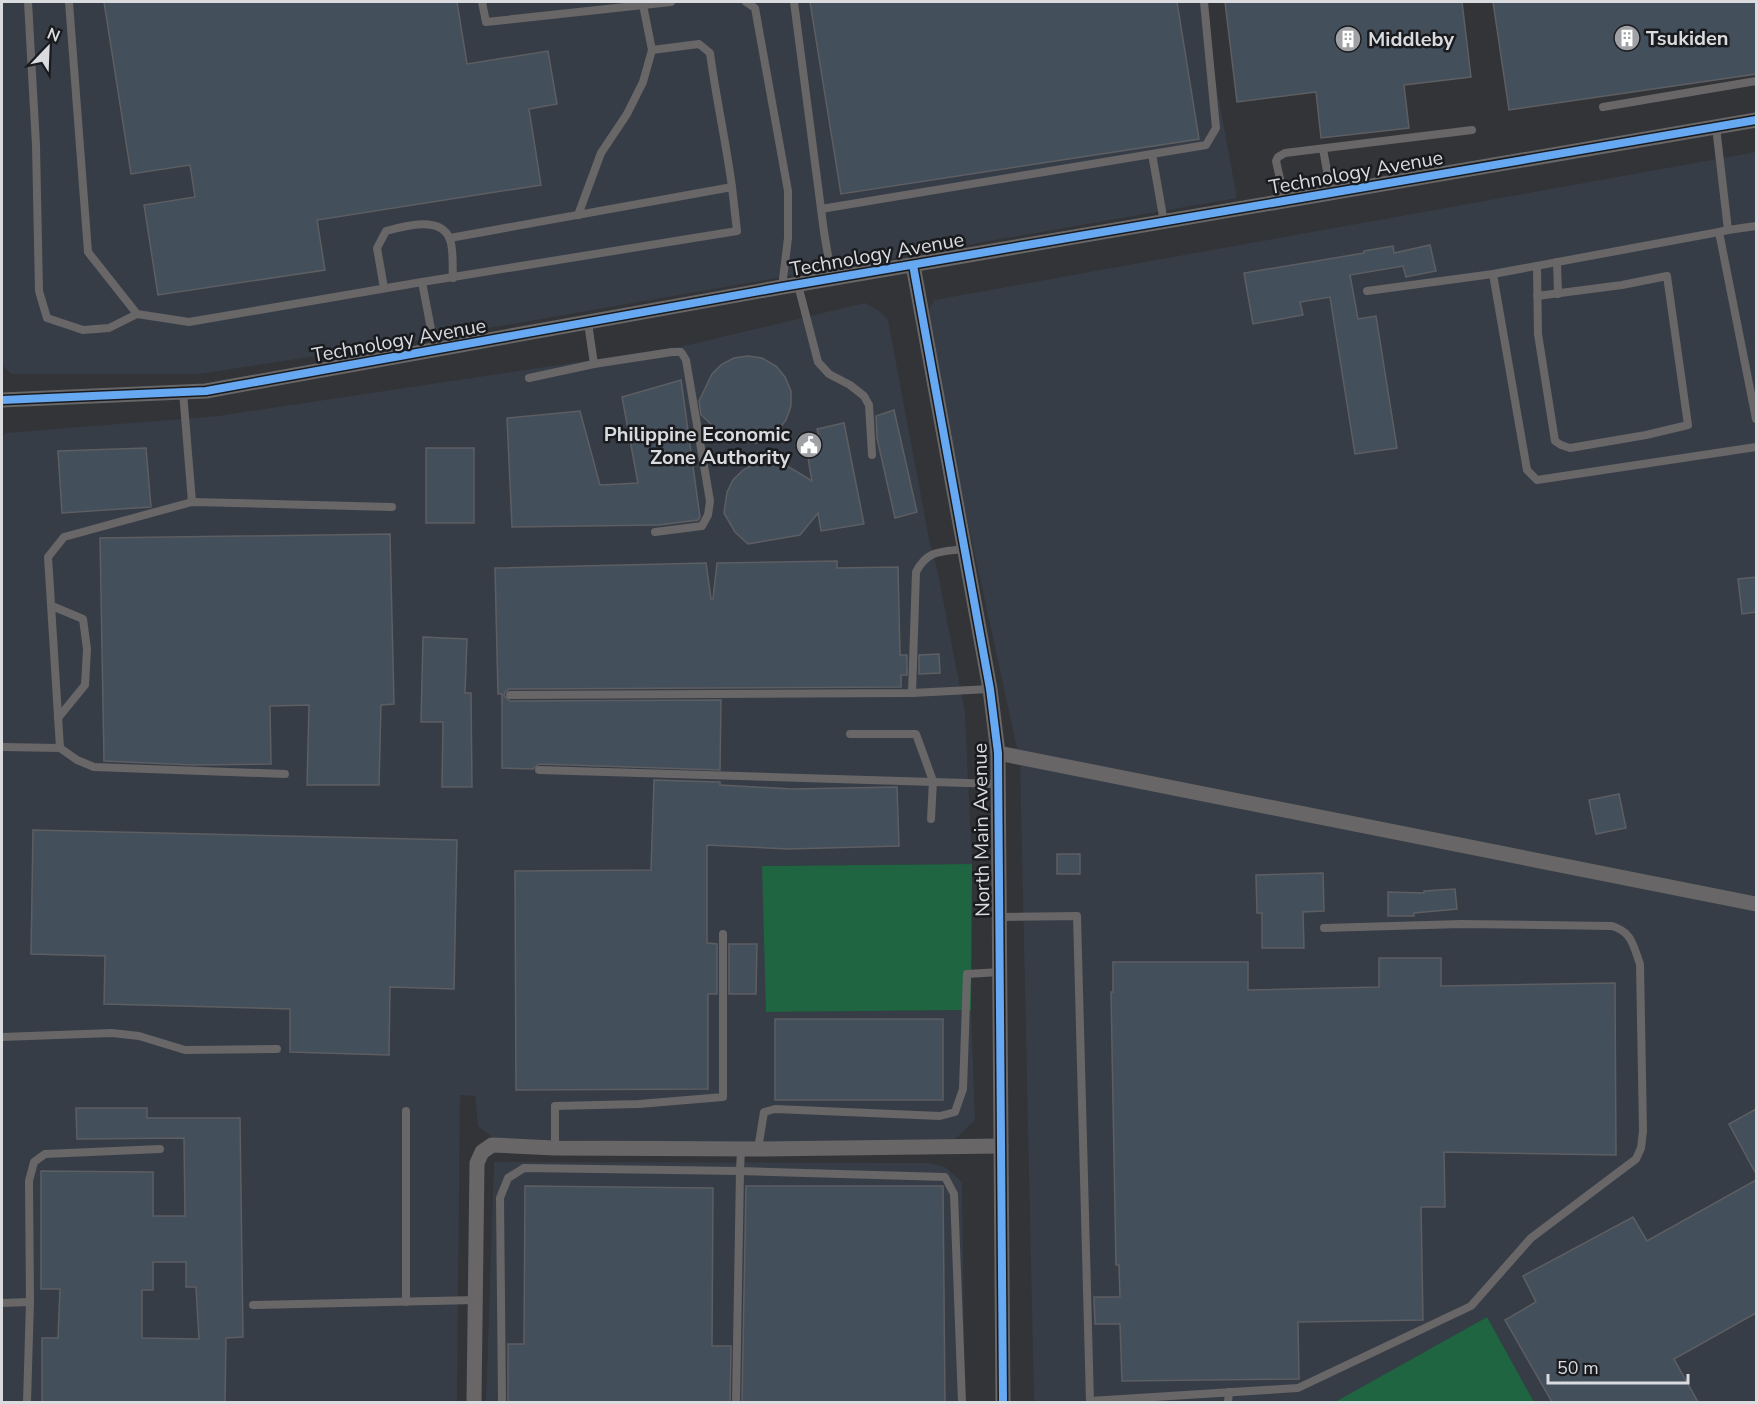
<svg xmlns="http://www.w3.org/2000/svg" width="1758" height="1404" font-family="'Nunito Sans',sans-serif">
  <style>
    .built { fill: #363d47 }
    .green { fill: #1f6542 }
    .building { fill: #444f5c; stroke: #5d5e61; stroke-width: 1.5; fill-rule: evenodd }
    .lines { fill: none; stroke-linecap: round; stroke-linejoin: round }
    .service { stroke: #686667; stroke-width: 8 }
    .minor { stroke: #686667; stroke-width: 15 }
    .cycleway-casing { stroke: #191b1e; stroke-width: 11 }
    .cycleway { stroke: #66a8f1; stroke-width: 8 }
    .labels { text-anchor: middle; stroke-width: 5; stroke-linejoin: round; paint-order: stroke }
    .poi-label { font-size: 20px; font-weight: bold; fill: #d9dbdf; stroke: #191b1e; text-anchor: start }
    .street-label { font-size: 20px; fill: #d9dbdf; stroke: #191b1e }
  </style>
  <rect width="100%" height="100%" fill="#323437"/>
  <g class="built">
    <polygon points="2,2 1201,2 1237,198 408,342 198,374 11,374 2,365"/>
    <polygon points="1756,152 1756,1402 1534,1402 1487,1317 1335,1402 1034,1402 1020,762 924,321 934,300"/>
    <polygon points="865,303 878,310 888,320 930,544 937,568 965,713 972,864 763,866 767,1012 971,1010 975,1120 953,1141 755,1143 495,1139 478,1126 475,1096 460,1095 457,1402 2,1402 2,438 6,433 218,416 684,346"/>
    <polygon points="494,1162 929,1163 945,1167 962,1182 965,1402 486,1402"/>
  </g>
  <g class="green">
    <polygon points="972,864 971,1010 766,1012 762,866"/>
    <polygon points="1487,1317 1534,1402 1335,1402"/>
  </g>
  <g class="building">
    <polygon points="104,2 457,2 467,64 548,51 557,104 529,109 541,185 317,220 325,270 158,295 144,205 195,197 190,165 131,174"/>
    <polygon points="810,2 1177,2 1199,139 841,194"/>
    <polygon points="1225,2 1462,2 1471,77 1404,85 1409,128 1321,138 1316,92 1237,102"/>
    <polygon points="1493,2 1756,2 1756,74 1509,110"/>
    <polygon points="1430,245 1436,271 1406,277 1403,266 1350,275 1358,319 1376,316 1397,448 1355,454 1330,297 1300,302 1303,315 1253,324 1244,273 1364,253 1364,251 1393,246 1394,253"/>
    <polygon points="748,356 762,358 776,366 785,377 791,391 791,406 786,420 777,432 757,443 736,441 723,435 701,415 699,401 712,374 722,364 734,358"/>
    <polygon points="681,380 700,517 698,520 659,525 512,527 507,418 580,411 600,485 638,483 622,397"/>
    <polygon points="894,410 917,512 895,518 877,438 876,416"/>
    <polygon points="844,423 864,524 821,531 818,513 800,535 748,544 735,532 724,513 727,492 733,480 743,470 762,460 784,464 812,481 805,440 819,437 817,429"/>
    <polygon points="146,448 151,507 62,513 58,451"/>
    <rect x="426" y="448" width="48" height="75"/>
    <polygon points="390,534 394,704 381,705 379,785 307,785 309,705 270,706 271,764 193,765 104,761 100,538"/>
    <polygon points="837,561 837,568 898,567 900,655 907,655 907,675 901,675 901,687 509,689 505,692 504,696 510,701 721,700 720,770 539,764 533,769 502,768 502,694 498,694 495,568 706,563 711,599 713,599 717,563"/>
    <polygon points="1756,577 1756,612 1742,614 1738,579"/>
    <polygon points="423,637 467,639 465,693 471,693 472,787 442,787 443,722 421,722"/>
    <polygon points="939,654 940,673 919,674 919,655"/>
    <polygon points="654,780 720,782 720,785 792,789 897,787 899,846 789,849 707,845 707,943 717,944 717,994 708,994 708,1089 516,1090 515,871 651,870"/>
    <polygon points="1619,794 1626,828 1596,834 1589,800"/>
    <polygon points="33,830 457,840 454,989 390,987 389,1055 290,1052 290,1009 104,1004 105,956 31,954"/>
    <rect x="1057" y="854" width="23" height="20"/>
    <polygon points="1323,873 1324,911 1303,912 1304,948 1262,948 1262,913 1257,913 1256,875"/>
    <polygon points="1455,889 1457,909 1414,913 1414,916 1388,916 1388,892 1424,893 1424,891"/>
    <polygon points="729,944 757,944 756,994 729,994"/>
    <polygon points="1379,958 1441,958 1441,986 1615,983 1616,1155 1444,1152 1445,1207 1421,1207 1423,1320 1298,1322 1299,1379 1122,1381 1120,1324 1095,1324 1094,1297 1120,1297 1119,1265 1116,1265 1111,992 1113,992 1113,962 1248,962 1248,990 1379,987"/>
    <rect x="775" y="1019" width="168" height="81"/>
    <path d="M 76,1108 L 147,1108 L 147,1118 L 240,1118 L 243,1337 L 226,1338 L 225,1402 L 42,1402 L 42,1338 L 58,1338 L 60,1289 L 41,1289 L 41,1171 L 153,1172 L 153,1216 L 185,1216 L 184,1138 L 77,1139 ZM 153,1262 L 186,1262 L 186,1287 L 196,1287 L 199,1339 L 142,1338 L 142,1290 L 153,1290 Z"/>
    <polygon points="1756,1109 1756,1174 1729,1124"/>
    <polygon points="1756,1180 1756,1313 1674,1359 1698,1402 1552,1402 1505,1320 1536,1302 1523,1276 1633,1217 1647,1241"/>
    <polygon points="525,1186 713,1188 712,1346 731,1346 730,1402 508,1402 508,1344 524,1344"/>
    <polygon points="746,1186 943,1186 945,1402 742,1402"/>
  </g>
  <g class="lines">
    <g class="service">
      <polyline points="28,2 36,145 39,291 47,318 83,330 109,328 137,314"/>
      <polyline points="69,2 88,252 137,314 189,322 422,282 435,350"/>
      <polyline points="482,2 486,22 671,2"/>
      <polyline points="746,2 755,8 788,191 788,238 782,287"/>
      <polyline points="794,2 824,232 832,279"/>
      <polyline points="643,5 652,50"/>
      <polyline points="1603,107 1756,81"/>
      <polyline points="1716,127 1728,230 1719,232 1756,419"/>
      <polyline points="1323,149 1331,193"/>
      <polyline points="1152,154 1164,222"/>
      <polyline points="1285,201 1276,161 1278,157 1285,153 1472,130"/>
      <polyline points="821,209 1206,145 1216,128 1204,2"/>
      <path d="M 578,215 L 601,153 L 627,114 L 643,82 L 652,50 L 699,44 L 710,53 C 716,98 726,142 732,187"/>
      <polyline points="1728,230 1756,226"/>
      <polyline points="1557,262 1558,294"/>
      <polyline points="1537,266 1538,334 1555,441 1561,445 1570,448 1646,435 1688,425 1667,276 1622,285 1537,296"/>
      <polyline points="1493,274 1527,470 1537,480 1756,447"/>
      <polyline points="422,282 737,231 732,187 450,238"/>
      <polyline points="798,285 818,362 829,374 850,385 864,396 869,405 872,455"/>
      <path d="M 384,288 L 377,248 L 386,231 C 404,226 442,215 450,240 C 454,251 452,266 453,278"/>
      <polyline points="1367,291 1493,274 1719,232"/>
      <polyline points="588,323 594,364"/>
      <polyline points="529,378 594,364 672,352 681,352 686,360 710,501 708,515 702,526 655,532"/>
      <polyline points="183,392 192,502"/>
      <polyline points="52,606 83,619 87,649 85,685 58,718"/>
      <path d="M 912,693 L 916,572 C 928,549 942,552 965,549"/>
      <polyline points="510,695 912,693 990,689"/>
      <polyline points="850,734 916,734 933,781 931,819"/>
      <polyline points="2,747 60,748 77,760 94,767 285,774"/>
      <polyline points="60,748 48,557 64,537 192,502 392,507"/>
      <polyline points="539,770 999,784"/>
      <polyline points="1000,917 1077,916 1090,1402"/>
      <polyline points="2,1037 112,1033 139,1036 185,1050 277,1049"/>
      <polyline points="555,1148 555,1106 639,1104 723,1097 723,934"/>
      <polyline points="741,1149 740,1171 945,1177 954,1194 962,1402"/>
      <polyline points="758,1149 764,1112 775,1109 940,1116 955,1112 963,1089 967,974 1000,972"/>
      <polyline points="30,1302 29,1181 34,1162 45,1154 160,1149"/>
      <polyline points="406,1302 406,1111"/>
      <polyline points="2,1303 30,1302 27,1402"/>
      <polyline points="253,1305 476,1300"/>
      <path d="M 1090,1401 L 1298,1388 L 1471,1306 L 1531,1238 L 1636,1159 L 1641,1148 L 1643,1131 L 1640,964 C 1633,945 1632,932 1612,926 L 1461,924 L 1324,928"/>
      <polyline points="502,1402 500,1198 508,1178 524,1168 740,1171 736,1402"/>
      <polyline points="1228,1402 1229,1392"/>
    </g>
    <g class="minor">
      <polyline points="913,265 990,689 998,753 1003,1402"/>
      <polyline points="2,400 206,391 782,287 1756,120"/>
      <polyline points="998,753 1756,904"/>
      <polyline points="474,1402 477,1163 482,1152 492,1145 555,1148 758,1149 1001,1146"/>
    </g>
    <defs>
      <g id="cycleway">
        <polyline points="913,265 990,689 998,753 1003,1402"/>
        <polyline points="2,400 206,391 782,287 1756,120"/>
      </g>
    </defs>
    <use href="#cycleway" class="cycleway-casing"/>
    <use href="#cycleway" class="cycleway"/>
  </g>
  <defs>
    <symbol id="building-disc" viewBox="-11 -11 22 22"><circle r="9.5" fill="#9fa1a4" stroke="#191b1e"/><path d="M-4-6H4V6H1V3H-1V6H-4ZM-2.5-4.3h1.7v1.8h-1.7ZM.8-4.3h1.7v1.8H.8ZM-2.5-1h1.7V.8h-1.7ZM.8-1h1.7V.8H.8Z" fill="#fff"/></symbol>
    <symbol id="civic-disc" viewBox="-11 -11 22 22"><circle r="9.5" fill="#9fa1a4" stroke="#191b1e"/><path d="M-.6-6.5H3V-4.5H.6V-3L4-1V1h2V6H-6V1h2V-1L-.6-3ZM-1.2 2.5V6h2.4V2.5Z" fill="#fff"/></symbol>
  </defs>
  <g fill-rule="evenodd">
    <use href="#building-disc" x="1612" y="23" width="30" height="30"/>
    <use href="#building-disc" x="1333" y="24" width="30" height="30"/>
    <use href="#civic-disc" x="794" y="430" width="30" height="30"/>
  </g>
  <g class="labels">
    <g class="poi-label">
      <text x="1646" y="45">Tsukiden</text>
      <text x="1368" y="46">Middleby</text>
      <text x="790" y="441" text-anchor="end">Philippine Economic<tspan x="790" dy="23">Zone Authority</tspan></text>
    </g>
    <g class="street-label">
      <text transform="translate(1356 172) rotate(-10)" y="7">Technology Avenue</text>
      <text transform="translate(877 254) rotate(-10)" y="7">Technology Avenue</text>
      <text transform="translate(399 340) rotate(-10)" y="7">Technology Avenue</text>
      <text transform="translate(981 830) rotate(-91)" y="7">North Main Avenue</text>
    </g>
  </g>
  <rect width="1758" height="1404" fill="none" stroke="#d9dbdf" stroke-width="6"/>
  <g transform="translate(48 48) rotate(23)" stroke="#191b1e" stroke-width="4.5" paint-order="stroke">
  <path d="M0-4.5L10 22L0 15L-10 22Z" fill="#d9dbdf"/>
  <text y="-9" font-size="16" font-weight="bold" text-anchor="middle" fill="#d9dbdf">N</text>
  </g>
  <path d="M1548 1374v9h140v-9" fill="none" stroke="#d9dbdf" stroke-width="3"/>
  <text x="1557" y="1374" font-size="18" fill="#d9dbdf" stroke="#191b1e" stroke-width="4.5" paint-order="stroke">50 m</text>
</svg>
